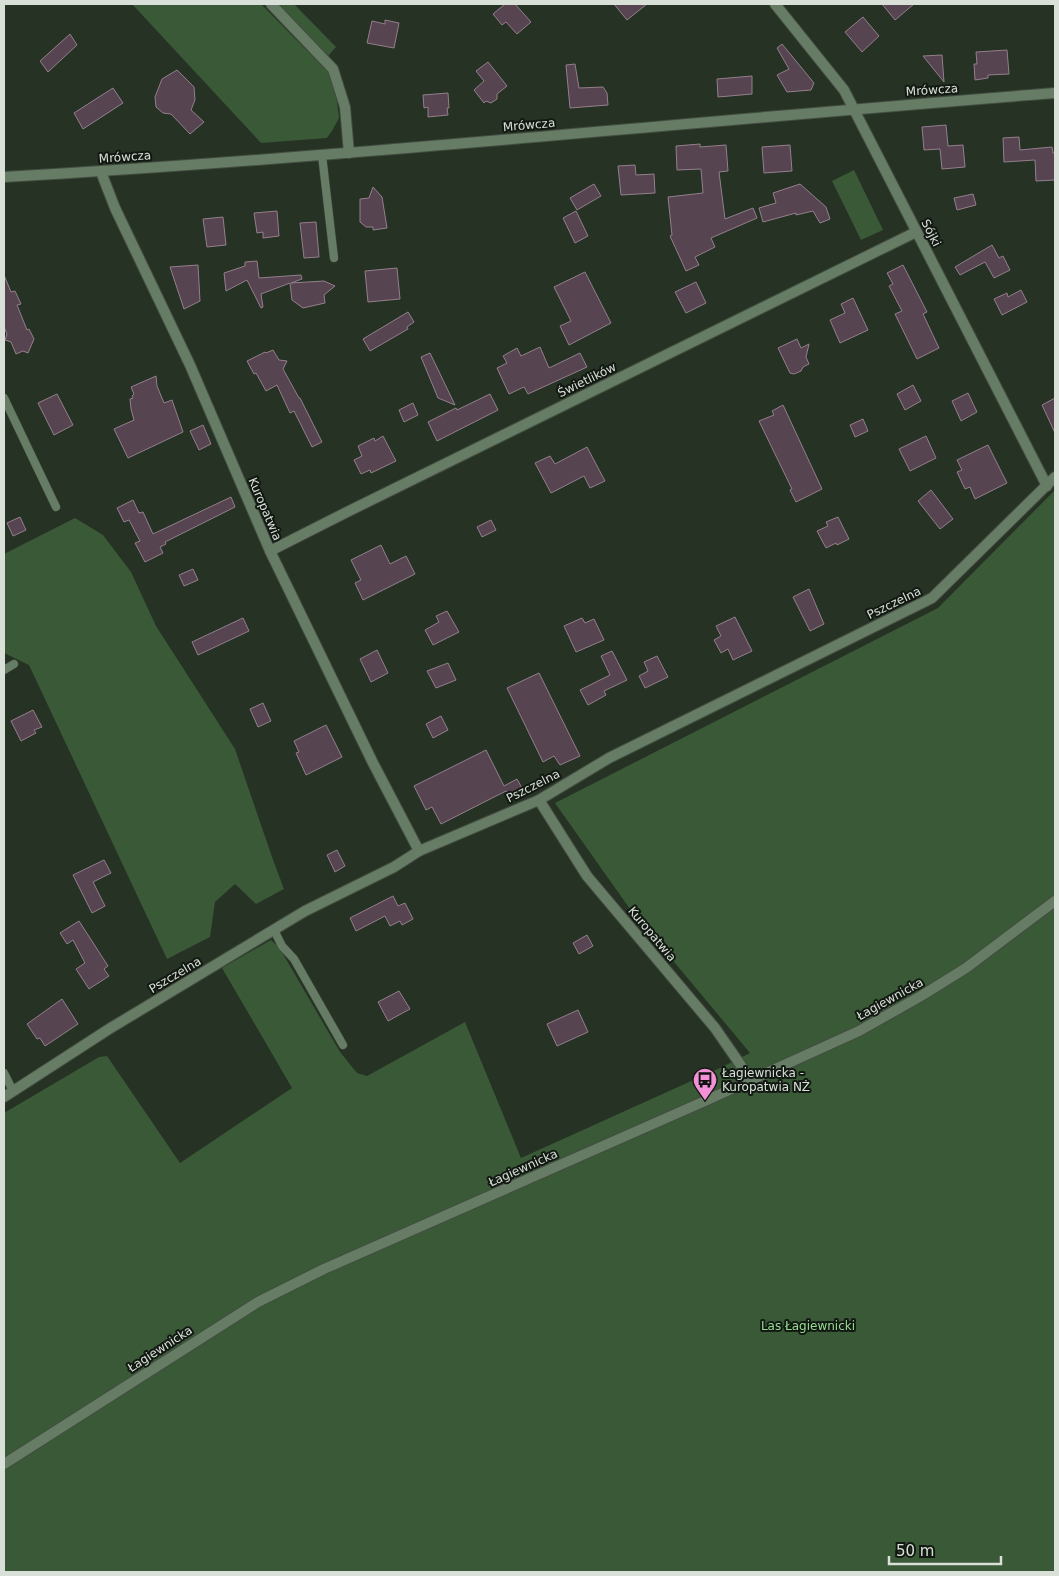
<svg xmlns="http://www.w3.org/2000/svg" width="1059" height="1576" font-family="'DejaVu Sans',sans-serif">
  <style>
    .green { fill: #3a5937 }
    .building { fill: #564450; stroke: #947f8d }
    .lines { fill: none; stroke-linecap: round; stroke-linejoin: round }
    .service-casing { stroke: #424e41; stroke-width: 9 }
    .minor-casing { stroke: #424e41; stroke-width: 12 }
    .tertiary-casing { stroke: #424e41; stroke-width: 12 }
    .service { stroke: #677c65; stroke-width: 8 }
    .minor { stroke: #677c65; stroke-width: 10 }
    .tertiary { stroke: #677c65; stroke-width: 10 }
    .labels { text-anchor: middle; stroke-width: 4; stroke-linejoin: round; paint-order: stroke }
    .street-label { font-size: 12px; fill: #d8e0d7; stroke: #121812 }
    .poi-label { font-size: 12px; fill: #d8e0d7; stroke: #121812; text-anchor: start }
    .park-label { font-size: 12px; fill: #97dd90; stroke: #121812 }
  </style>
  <rect width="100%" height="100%" fill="#253224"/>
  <g class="green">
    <polygon points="132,4 261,4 330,74 336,95 339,118 332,131 327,138 261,143"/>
    <polygon points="277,4 294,4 336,47 328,56"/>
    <polygon points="854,170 883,230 861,240 832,181"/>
    <polygon points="1055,490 1055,1572 4,1572 4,1113 99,1057 107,1056 180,1163 292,1088 222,968 271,940 279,947 340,1052 357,1073 367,1076 465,1022 521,1158 720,1068 750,1053 630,909 555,803 938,608"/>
    <polygon points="75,518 103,535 131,572 156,626 235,749 272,857 284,889 256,904 235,884 215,902 210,937 167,959 29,665 4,653 4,554"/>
  </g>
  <g class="building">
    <polygon points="505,4 515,4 531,22 517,34 506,22 502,25 493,14"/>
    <polygon points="614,4 647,4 627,20"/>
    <polygon points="882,4 914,4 895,20"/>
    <polygon points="863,17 879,36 862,52 845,32"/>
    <polygon points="385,20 399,23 394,48 367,43 372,21 385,24"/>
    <polygon points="70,34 77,45 48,72 40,61"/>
    <polygon points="782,44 814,83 811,90 787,92 777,75 789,69 777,48"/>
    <polygon points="1007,50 1009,74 988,75 988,78 975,80 974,64 977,64 976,52"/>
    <polygon points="942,55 944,82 923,56"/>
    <polygon points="488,62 507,86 497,94 497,99 491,103 486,101 484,103 474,90 484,81 476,71"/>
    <polygon points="575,64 579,88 603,87 607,93 608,105 570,108 566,65"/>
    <polygon points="177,70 194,87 195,100 191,110 204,122 190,134 171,114 163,113 156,107 155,97 162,79"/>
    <polygon points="752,76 752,94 718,97 717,79"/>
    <polygon points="113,88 123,103 83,129 74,113"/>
    <polygon points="448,93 449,108 447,108 448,115 428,117 428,107 424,108 423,95"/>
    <polygon points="946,125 948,146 963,145 965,167 942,169 940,149 924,150 922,127"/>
    <polygon points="1019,137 1020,150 1052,147 1053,153 1055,153 1055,180 1036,181 1035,160 1004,162 1003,138"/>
    <polygon points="700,144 700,147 726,145 728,171 719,172 725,219 753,208 757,218 711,238 715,247 695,257 699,265 686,271 670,236 672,235 668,197 703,193 701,169 677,170 676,146"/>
    <polygon points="790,145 792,171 764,173 762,147"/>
    <polygon points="635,165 636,175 654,174 655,193 621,195 618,166"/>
    <polygon points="594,184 601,196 577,210 570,198"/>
    <polygon points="800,184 826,207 830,219 820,223 813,211 796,215 796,213 763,222 759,208 776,203 773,193"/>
    <polygon points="373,187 382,197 387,228 373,230 373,227 366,227 360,222 360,199 369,198"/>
    <polygon points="973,194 976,205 957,210 954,198"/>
    <polygon points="277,211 279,236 263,238 263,232 257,233 254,213"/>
    <polygon points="576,211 588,236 575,243 563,218"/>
    <polygon points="223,217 226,245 207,247 203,219"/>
    <polygon points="316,222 319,257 304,258 300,223"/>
    <polygon points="992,245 999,258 1003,256 1010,270 994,278 985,262 960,275 955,267"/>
    <polygon points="257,261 259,278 301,275 302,279 291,283 324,281 335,286 324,295 325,303 303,308 292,300 290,283 261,294 263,307 261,308 247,280 226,291 224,273 245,266 245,262"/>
    <polygon points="198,265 200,301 184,309 170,267"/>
    <polygon points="903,265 927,312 923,314 939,348 917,359 895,314 902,311 889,286 893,284 887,273"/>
    <polygon points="397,268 400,299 368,302 365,271"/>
    <polygon points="585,272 611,323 569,345 560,326 571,321 554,287"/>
    <polygon points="4,275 11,292 15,291 21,304 17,305 27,330 29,329 34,339 28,353 23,351 16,354 11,342 5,340 7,334 4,327"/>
    <polygon points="696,282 706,303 686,313 675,292"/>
    <polygon points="1021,290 1027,302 1002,315 994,299 1007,293 1008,297"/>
    <polygon points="853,298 868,330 840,343 830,320 845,313 841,304"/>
    <polygon points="408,312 414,322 407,327 408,329 370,351 363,339"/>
    <polygon points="797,339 801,348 809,344 806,357 809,364 803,367 801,371 794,374 790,373 778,348"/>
    <polygon points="540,347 549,368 580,353 587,367 528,394 524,387 509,394 497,368 507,363 503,356 517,348 521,356"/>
    <polygon points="273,350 279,360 287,361 283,369 299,398 300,398 322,442 312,447 294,411 290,413 277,385 266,391 256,373 254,374 247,361 265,352 266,353"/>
    <polygon points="430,353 455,405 438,398 421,357"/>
    <polygon points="156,376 157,386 164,403 172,400 183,432 128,458 114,429 134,420 131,409 130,399 133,398 132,396 134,394 131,387"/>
    <polygon points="913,385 921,401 905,410 897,394"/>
    <polygon points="968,393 977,412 961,421 952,401"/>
    <polygon points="57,394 73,425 54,435 38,403"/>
    <polygon points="490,394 498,410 437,441 428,422 456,408 457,410"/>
    <polygon points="1055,398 1055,433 1042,405"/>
    <polygon points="413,403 418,415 404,422 399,410"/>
    <polygon points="783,405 822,489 796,502 790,490 792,489 759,421 774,415 772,411"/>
    <polygon points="863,419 868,431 855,437 850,425"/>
    <polygon points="203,425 211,444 199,450 190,431"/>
    <polygon points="383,436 396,461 371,473 370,470 361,474 354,460 362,456 358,446 374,438 375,441"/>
    <polygon points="926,436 936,458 910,471 899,449"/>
    <polygon points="988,445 1007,483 975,499 970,487 965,489 957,472 962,470 957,460"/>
    <polygon points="587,447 605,481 590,488 584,476 551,493 535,463 550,456 555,464"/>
    <polygon points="931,490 953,519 940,529 918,501"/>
    <polygon points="231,497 235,507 165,542 166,544 160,547 163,553 145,562 135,543 140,541 129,520 124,522 117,508 133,500 139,513 143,512 153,534"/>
    <polygon points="20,517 26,530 13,536 7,523"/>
    <polygon points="838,517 849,539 837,545 836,543 826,548 817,531 828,526 826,522"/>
    <polygon points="491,520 496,530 482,537 477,527"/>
    <polygon points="381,545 390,564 406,556 415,574 363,600 355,583 361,580 351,560"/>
    <polygon points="193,569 198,580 184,586 179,575"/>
    <polygon points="809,589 824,624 810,631 793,597"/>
    <polygon points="447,611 459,632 433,645 425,630 439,622 436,616"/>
    <polygon points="735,617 752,651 733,660 728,649 721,653 714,640 721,636 716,626"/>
    <polygon points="243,618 249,631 198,655 192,642"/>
    <polygon points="582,618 585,623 594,619 604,640 576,652 564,626"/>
    <polygon points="377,650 388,673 371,682 360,659"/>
    <polygon points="612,651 627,680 604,691 606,695 588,705 580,690 610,675 601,656"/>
    <polygon points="657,656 668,677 645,688 639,676 648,671 644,662"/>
    <polygon points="448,663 456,680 436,688 427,671"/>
    <polygon points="539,673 580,756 560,765 554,756 543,762 507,688"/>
    <polygon points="263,703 271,721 258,727 250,709"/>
    <polygon points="33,710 42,727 34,730 36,733 21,741 11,721"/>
    <polygon points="441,716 448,730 433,738 426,724"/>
    <polygon points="326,725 342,757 306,775 296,753 299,752 294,741"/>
    <polygon points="486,750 504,786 517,779 523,790 509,797 506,791 441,824 432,807 426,810 414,786"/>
    <polygon points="337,850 345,866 335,872 327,855"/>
    <polygon points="104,860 111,873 93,882 105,906 92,913 73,875"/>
    <polygon points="393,896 398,906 405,903 413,919 402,925 400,921 390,926 385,916 356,931 350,918"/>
    <polygon points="79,921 108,966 104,969 109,976 89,989 76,969 85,963 73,940 67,944 60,933"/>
    <polygon points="587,935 593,946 579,954 573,943"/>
    <polygon points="399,991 410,1009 388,1021 378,1002"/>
    <polygon points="62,999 78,1024 45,1046 40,1038 37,1039 27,1024"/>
    <polygon points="578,1010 588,1032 557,1046 547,1024"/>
  </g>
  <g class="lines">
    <defs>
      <g id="service">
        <polyline points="322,155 334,258"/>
        <polyline points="4,398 56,507"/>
        <polyline points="4,670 14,664"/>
        <polyline points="274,930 282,946 294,959 343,1045"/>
        <polyline points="4,1073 13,1091"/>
      </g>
      <g id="minor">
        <polyline points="271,4 333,69 345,107 349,153"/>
        <polyline points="775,4 844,90 1047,486"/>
        <polyline points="101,172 115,208 190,365 270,551 373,763 419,851"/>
        <path d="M 4,177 C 355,157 705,120 1055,93"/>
        <polyline points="270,551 351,510 916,232"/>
        <polyline points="539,800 587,876 715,1028 751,1080"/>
        <polyline points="4,1097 109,1029 305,911 394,867 419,851 539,800 609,758 932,598 1055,477"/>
      </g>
      <polyline id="tertiary" points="4,1464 258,1302 324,1269 705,1101 859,1031 921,996 966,968 1055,901"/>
    </defs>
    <use href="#service" class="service-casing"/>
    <use href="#minor" class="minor-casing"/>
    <use href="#tertiary" class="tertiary-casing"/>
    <use href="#service" class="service"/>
    <use href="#minor" class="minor"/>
    <use href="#tertiary" class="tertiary"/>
  </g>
  <defs>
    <symbol id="bus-pin" viewBox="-11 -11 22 30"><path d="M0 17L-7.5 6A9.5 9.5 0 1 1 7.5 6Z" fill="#f391d6" stroke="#121812"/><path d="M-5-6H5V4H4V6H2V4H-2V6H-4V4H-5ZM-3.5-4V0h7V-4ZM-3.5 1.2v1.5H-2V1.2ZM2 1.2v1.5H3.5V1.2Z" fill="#111"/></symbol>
  </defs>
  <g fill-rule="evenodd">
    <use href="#bus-pin" x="691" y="1066" width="28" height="38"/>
  </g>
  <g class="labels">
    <g class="street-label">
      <text transform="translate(932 90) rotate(-4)" y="4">Mrówcza</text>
      <text transform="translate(529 125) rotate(-5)" y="4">Mrówcza</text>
      <text transform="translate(125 157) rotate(-4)" y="4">Mrówcza</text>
      <text transform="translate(931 233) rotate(63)" y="4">Sójki</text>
      <text transform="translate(587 380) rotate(-26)" y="4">Świetlików</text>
      <text transform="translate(265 509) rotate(67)" y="4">Kuropatwia</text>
      <text transform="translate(894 603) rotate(-26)" y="4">Pszczelna</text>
      <text transform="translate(533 786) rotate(-27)" y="4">Pszczelna</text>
      <text transform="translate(652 934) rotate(50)" y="4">Kuropatwia</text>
      <text transform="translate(175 975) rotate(-31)" y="4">Pszczelna</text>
      <text transform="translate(890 999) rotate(-29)" y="4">Łagiewnicka</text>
      <text transform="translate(523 1168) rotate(-24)" y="4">Łagiewnicka</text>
      <text transform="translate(160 1349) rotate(-33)" y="4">Łagiewnicka</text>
    </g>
    <g class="poi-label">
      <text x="722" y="1077">Łagiewnicka -<tspan x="722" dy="14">Kuropatwia NŻ</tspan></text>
    </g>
    <g class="park-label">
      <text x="808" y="1330">Las Łagiewnicki</text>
    </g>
  </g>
  <rect width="1059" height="1576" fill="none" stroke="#d8e0d7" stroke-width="10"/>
  <path d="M889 1556v8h112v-8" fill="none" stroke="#d8e0d7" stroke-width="2.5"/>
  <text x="896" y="1556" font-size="15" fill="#d8e0d7" stroke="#121812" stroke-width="4" paint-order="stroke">50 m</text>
</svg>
